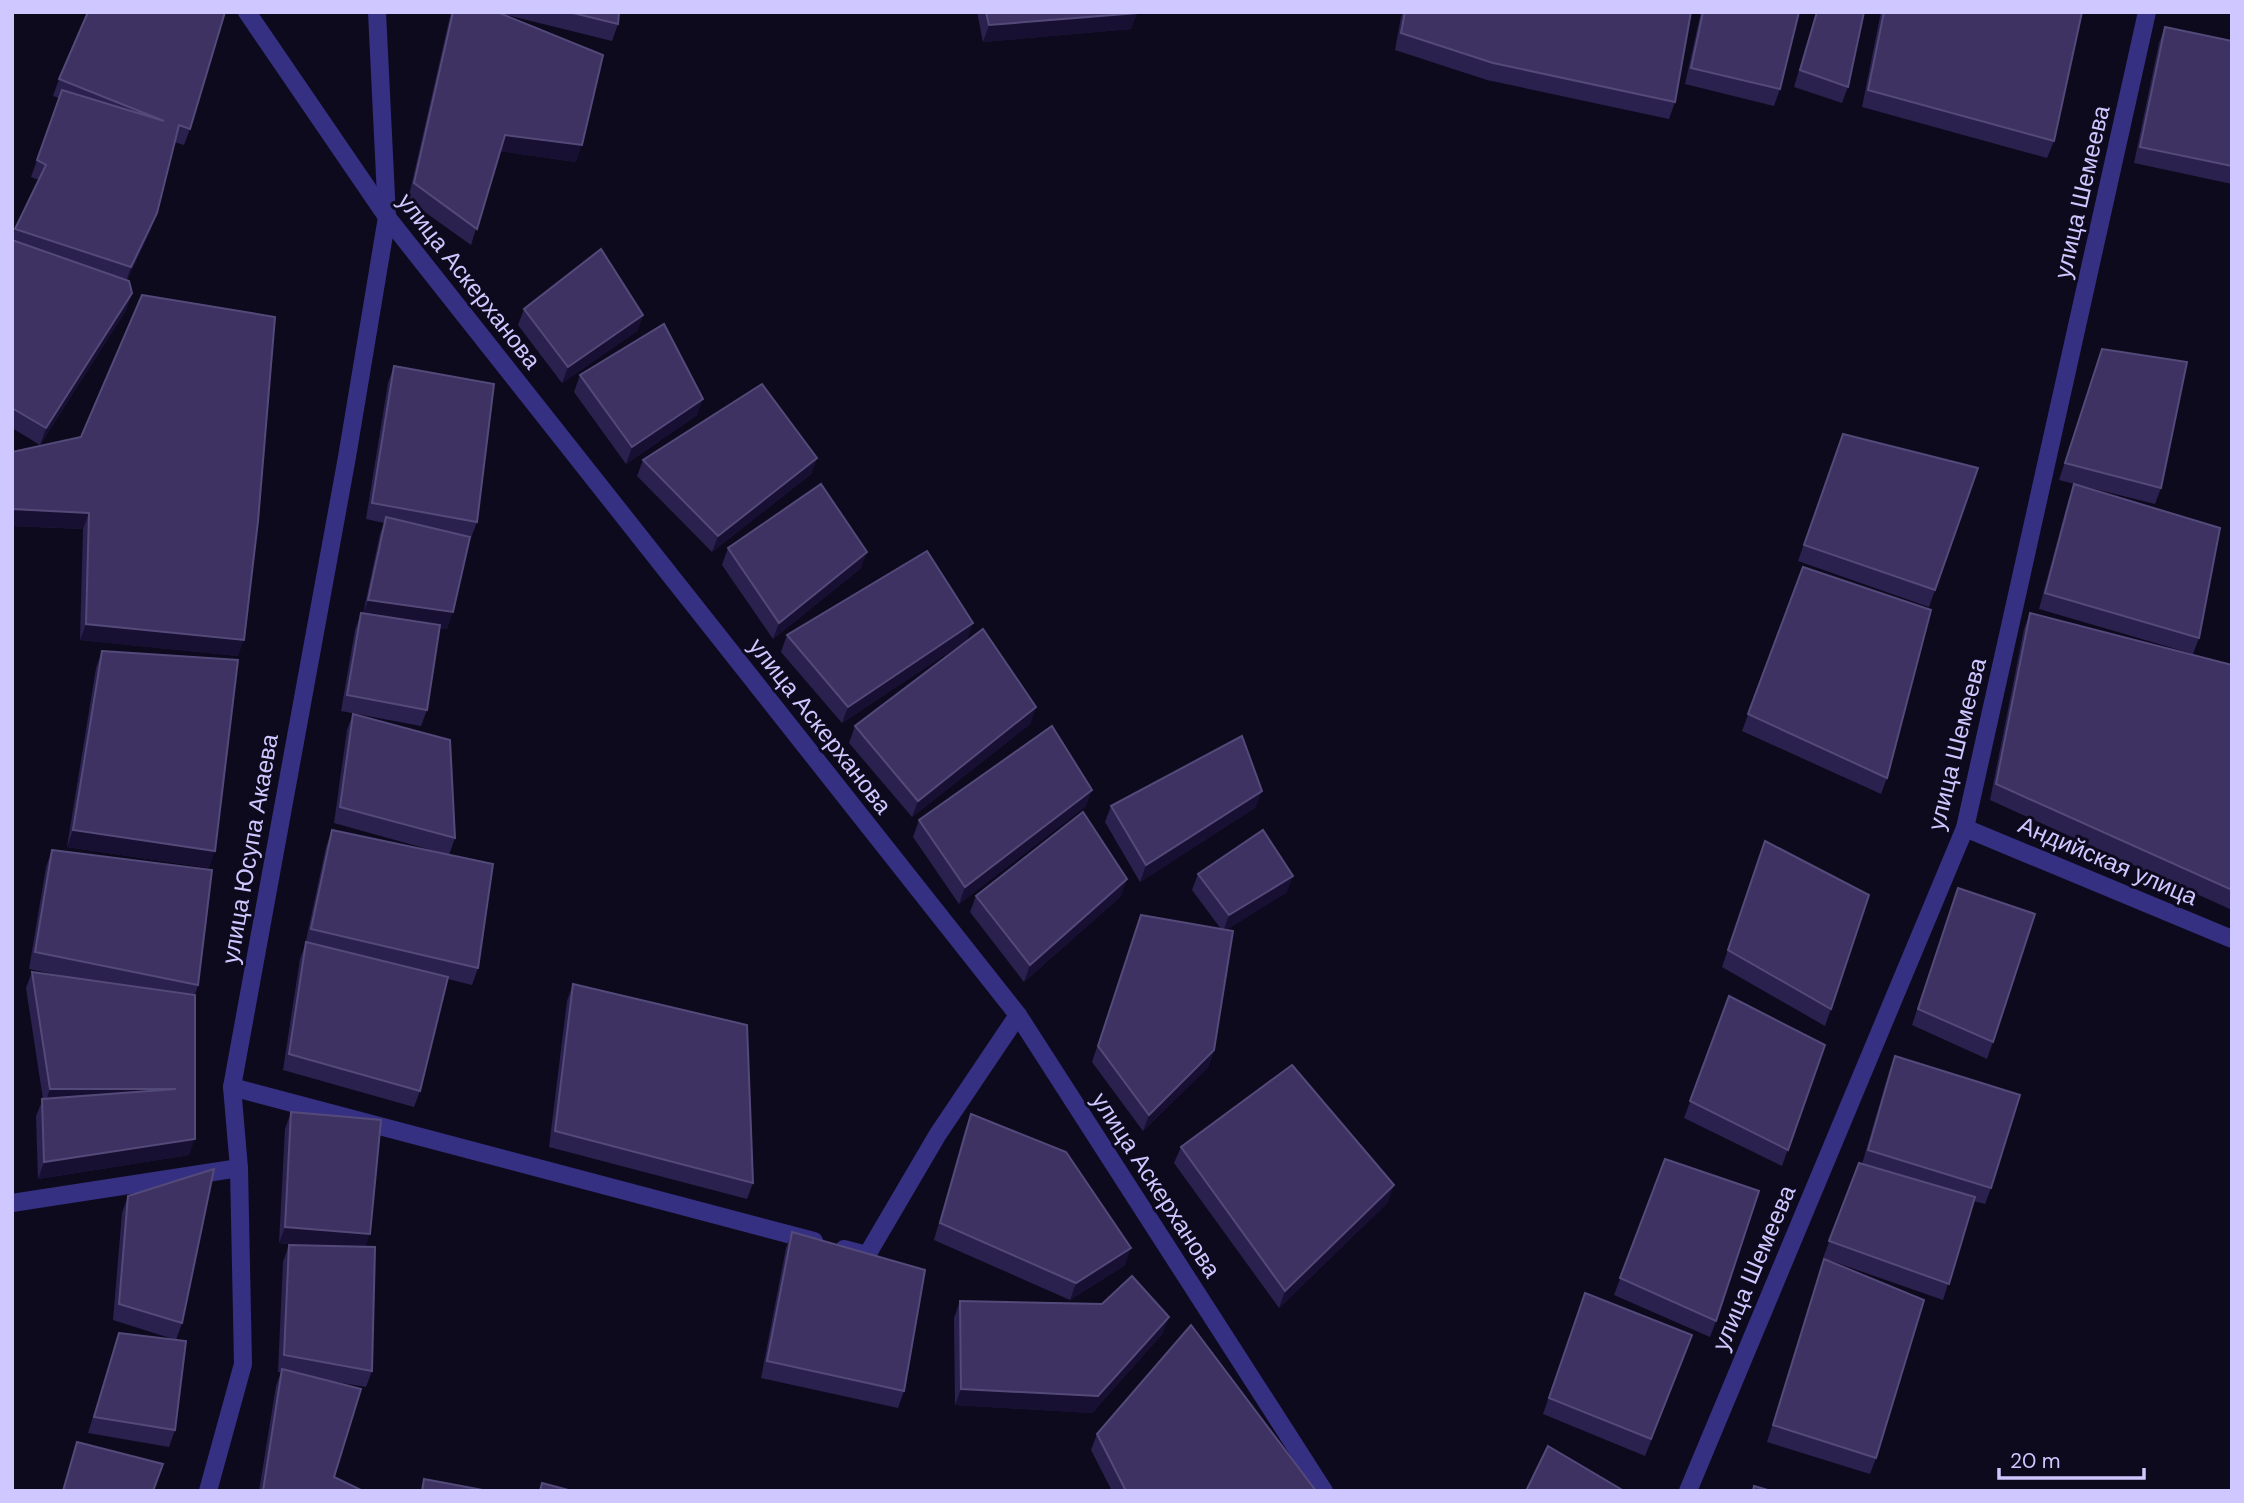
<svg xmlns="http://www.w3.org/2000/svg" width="2244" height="1503" font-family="'DM Sans',sans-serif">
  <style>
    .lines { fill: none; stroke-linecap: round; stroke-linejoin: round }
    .lane { stroke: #363082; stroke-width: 18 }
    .street { stroke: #363082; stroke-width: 18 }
    .wall { fill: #2b214e }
    .shaded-wall { fill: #181033 }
    .building { fill: #3d3261; stroke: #544a7a; stroke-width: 2 }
    .labels { text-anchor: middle; stroke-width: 6; stroke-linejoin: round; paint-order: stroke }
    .street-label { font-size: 24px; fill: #cfc7ff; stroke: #0e0a1e }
  </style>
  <rect width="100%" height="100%" fill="#0e0a1e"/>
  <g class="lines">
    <g class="lane">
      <polyline points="377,12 387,217"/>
      <polyline points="232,1087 814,1241"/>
      <polyline points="844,1249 867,1255 938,1134 1018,1015"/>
    </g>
    <g class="street">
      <polyline points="247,12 387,217 1018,1015 1324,1491"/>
      <polyline points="1965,828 2232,939"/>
      <polyline points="12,1203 239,1168"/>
      <polyline points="208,1491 243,1364 239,1168 232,1087 347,457 387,217"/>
      <polyline points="1688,1491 1965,828 2147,12"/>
    </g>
  </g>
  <g class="wall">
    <polygon points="451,12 619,12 618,24 612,41 499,13 576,162 500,151 471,245 408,200"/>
    <polygon points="977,12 1137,12 1131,29 983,42"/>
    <polygon points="1402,12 1691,12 1675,102 1669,119 1487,80 1395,50"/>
    <polygon points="1701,12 1799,12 1780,89 1774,106 1685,84"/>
    <polygon points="1816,12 1864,12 1848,87 1842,103 1794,87"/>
    <polygon points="1881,12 2082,12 2054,141 2047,158 1862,107"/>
    <polygon points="2165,27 2232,41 2232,184 2134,163 2159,43"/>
    <polygon points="59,79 190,129 184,145 174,142 151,229 127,280 132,293 126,310 40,445 12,428 12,236 39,180 31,177 59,98 53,96"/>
    <polygon points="524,309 643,315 637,331 562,383 518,325"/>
    <polygon points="2102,349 2161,488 2155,504 2059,480"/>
    <polygon points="394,366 477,522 471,538 470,538 447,629 440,628 427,710 421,726 341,711 355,630 361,613 363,614 380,534 384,523 366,519 388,383"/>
    <polygon points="580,375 697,415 626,464 574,392"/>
    <polygon points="1843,434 1978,468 1929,607 1798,561"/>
    <polygon points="81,437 238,656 80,640 83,529 12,526 12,452"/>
    <polygon points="817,458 811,474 712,552 637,476 643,460"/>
    <polygon points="2074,484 2199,638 2193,654 2039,609 2068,501"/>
    <polygon points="728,548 861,568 773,639 722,565"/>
    <polygon points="1803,567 1887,778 1881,794 1742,731"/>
    <polygon points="2030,613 2232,665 2232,910 1990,800 2024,629"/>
    <polygon points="787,635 967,640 842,723 781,652"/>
    <polygon points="102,651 209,868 67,847 96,668"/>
    <polygon points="1036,707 1030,724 912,817 849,743 855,726"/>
    <polygon points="353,714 455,838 449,855 334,823 347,730"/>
    <polygon points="1086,806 959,904 913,837 919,820"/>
    <polygon points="1111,806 1256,807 1140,882 1105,822"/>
    <polygon points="332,830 478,968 472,985 448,979 420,1091 414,1107 283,1070 300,959 305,945 326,847"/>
    <polygon points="1765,841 1831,1009 1825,1026 1722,967"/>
    <polygon points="52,850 198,985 195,995 189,1155 38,1179 36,1116 43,1099 26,988 32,972 67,977 29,969 46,867"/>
    <polygon points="1198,874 1287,892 1226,930 1214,1050 1208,1067 1143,1131 1092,1062 1141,915 1221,929 1192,890"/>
    <polygon points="976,896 1121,896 1024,982 970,912"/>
    <polygon points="1952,905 1993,1042 1987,1059 1912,1025"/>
    <polygon points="573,984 753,1183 747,1199 549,1147 567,1001"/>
    <polygon points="1729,996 1825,1045 1782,1166 1684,1118"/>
    <polygon points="1895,1056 1991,1188 1985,1204 1974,1201 1943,1300 1823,1258 1859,1163 1862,1164 1889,1072"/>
    <polygon points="291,1112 366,1247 372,1371 366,1387 330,1381 334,1477 363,1491 259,1491 276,1386 281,1372 278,1372 283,1262 289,1245 305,1246 279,1243 285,1129"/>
    <polygon points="971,1114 1125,1265 1070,1300 934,1240 965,1130"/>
    <polygon points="1181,1147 1388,1202 1279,1308 1174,1163"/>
    <polygon points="1665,1159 1716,1321 1710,1337 1614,1295"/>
    <polygon points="128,1196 182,1323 176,1340 113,1320 122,1213"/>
    <polygon points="792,1232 904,1391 898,1408 761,1378 786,1248"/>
    <polygon points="1824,1259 1876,1458 1870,1474 1767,1442"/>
    <polygon points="1585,1293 1686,1352 1645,1456 1543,1414"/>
    <polygon points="960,1301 1163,1333 1092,1413 955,1405 954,1318"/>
    <polygon points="119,1333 175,1430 169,1447 88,1433"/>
    <polygon points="1097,1434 1316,1491 1112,1491 1091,1450"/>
  </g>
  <g class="shaded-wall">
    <polygon points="1137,13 1131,29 983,42 989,25"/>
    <polygon points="505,135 582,145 576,162 499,151"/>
    <polygon points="157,213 151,229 125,284 131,267"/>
    <polygon points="132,293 126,310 40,445 46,428"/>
    <polygon points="643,315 637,331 562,383 568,367"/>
    <polygon points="703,399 697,415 626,464 632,447"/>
    <polygon points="817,458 811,474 712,552 718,536"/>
    <polygon points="12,509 89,513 83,529 12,526"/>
    <polygon points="867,552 861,568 773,639 779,623"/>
    <polygon points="368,600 453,612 447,629 362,616"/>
    <polygon points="973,623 967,640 842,723 848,707"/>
    <polygon points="86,624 244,640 238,656 80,640"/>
    <polygon points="1036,707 1030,724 912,817 918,801"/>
    <polygon points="1092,790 1086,806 959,904 965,887"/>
    <polygon points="1262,791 1256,807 1140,882 1146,865"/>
    <polygon points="73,830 215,851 209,868 67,847"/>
    <polygon points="1293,876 1287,892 1223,932 1229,915"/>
    <polygon points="1127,879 1121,896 1024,982 1030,965"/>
    <polygon points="1214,1050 1208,1067 1143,1131 1149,1115"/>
    <polygon points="50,1089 176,1089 44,1106"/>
    <polygon points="195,1139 189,1155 38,1179 44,1162"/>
    <polygon points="1394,1185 1388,1202 1279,1308 1285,1291"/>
    <polygon points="285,1227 370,1234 364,1251 279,1243"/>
    <polygon points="1131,1248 1125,1265 1070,1300 1076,1283"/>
    <polygon points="1169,1317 1163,1333 1092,1413 955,1405 961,1389"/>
  </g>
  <g class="building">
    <polygon points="88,12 225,12 190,129 179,125 157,213 131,267 15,229 46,165 37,160 62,90 164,121 59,79"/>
    <polygon points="453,12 497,12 603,55 582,145 505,135 477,229 414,183"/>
    <polygon points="569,12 619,12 618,24"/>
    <polygon points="986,12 1137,12 1137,13 989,25"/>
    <polygon points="1405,12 1691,12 1675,102 1493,63 1401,33"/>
    <polygon points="1703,12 1799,12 1780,89 1691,68"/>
    <polygon points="1817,12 1864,12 1848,87 1800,70"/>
    <polygon points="1884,12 2082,12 2054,141 1868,90"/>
    <polygon points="2165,27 2232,41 2232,166 2140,147"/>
    <polygon points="12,240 129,281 132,293 46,428 12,408"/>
    <polygon points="601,249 643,315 568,367 524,309"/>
    <polygon points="142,295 275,317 258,521 244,640 86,624 89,513 12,509 12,452 81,437"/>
    <polygon points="664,324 703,399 632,447 580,375"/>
    <polygon points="2102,349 2187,362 2161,488 2065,463"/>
    <polygon points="394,366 494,384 477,522 372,503"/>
    <polygon points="762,384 817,458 718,536 643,460"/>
    <polygon points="1843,434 1978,468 1935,590 1804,545"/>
    <polygon points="821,484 867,552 779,623 728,548"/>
    <polygon points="2074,484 2220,528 2199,638 2045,593"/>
    <polygon points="386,517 470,537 453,612 368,600"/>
    <polygon points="927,551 973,623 848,707 787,635"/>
    <polygon points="1803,567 1931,610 1887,778 1748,714"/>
    <polygon points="361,613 440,625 427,710 347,695"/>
    <polygon points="2030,613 2232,665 2232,890 1996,784"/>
    <polygon points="983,629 1036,707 918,801 855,726"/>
    <polygon points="102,651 238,660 215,851 73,830"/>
    <polygon points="353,714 450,740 455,838 340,807"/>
    <polygon points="1052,726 1092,790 965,887 919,820"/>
    <polygon points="1242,736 1262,791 1146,865 1111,806"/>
    <polygon points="1083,812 1127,879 1030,965 976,896"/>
    <polygon points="332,830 493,864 478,968 311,929"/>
    <polygon points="1263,830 1293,876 1229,915 1198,874"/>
    <polygon points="1765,841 1869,895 1831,1009 1728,950"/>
    <polygon points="52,850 212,870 198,985 35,952"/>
    <polygon points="1958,888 2035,914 1993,1042 1918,1009"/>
    <polygon points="1141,915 1233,931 1214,1050 1149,1115 1098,1046"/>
    <polygon points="306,942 448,977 420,1091 289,1054"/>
    <polygon points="32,972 195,995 195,1139 44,1162 42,1099 176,1089 50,1089"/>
    <polygon points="573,984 747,1025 753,1183 555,1131"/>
    <polygon points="1729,996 1825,1045 1788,1150 1690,1101"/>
    <polygon points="1895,1056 2020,1095 1991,1188 1868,1150"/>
    <polygon points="1292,1065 1394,1185 1285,1291 1181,1147"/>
    <polygon points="291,1112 381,1120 370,1234 285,1227"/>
    <polygon points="971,1114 1066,1152 1131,1248 1076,1283 940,1223"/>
    <polygon points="1665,1159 1759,1191 1716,1321 1620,1278"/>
    <polygon points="1859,1163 1975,1197 1949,1284 1829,1241"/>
    <polygon points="214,1169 182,1323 119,1304 128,1196"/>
    <polygon points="792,1232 925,1270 904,1391 767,1361"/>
    <polygon points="289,1245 375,1247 372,1371 284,1355"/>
    <polygon points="1824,1259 1924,1300 1876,1458 1773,1425"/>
    <polygon points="1132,1276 1169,1317 1098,1396 961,1389 960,1301 1102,1304"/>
    <polygon points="1585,1293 1692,1335 1651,1439 1549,1398"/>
    <polygon points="1191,1325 1316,1491 1126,1491 1097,1434"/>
    <polygon points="119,1333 186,1341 175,1430 94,1417"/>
    <polygon points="282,1369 361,1389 334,1477 363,1491 263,1491"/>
    <polygon points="77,1442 163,1464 153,1491 63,1491"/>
    <polygon points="1548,1446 1624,1491 1526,1491"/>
    <polygon points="424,1479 488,1491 422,1491"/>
    <polygon points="542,1483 572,1491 540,1491"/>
    <polygon points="1754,1486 1771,1491 1753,1491"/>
  </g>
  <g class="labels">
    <g class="street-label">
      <text transform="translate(2082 192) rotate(-77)" y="8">улица Шемеева</text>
      <text transform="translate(469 281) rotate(52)" y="8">улица Аскерханова</text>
      <text transform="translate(820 726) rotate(52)" y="8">улица Аскерханова</text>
      <text transform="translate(1957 744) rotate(-76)" y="8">улица Шемеева</text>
      <text transform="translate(250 849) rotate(-80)" y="8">улица Юсупа Акаева</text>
      <text transform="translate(2108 861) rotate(23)" y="8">Андийская улица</text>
      <text transform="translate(1156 1185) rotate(57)" y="8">улица Аскерханова</text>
      <text transform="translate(1754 1268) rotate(-67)" y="8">улица Шемеева</text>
    </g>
  </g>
  <rect width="2244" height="1503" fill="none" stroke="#cfc7ff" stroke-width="28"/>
  <path d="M1999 1468v10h145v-10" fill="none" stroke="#cfc7ff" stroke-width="3.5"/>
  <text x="2010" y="1468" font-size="21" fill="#cfc7ff" stroke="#0e0a1e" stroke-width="5" paint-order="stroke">20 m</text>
</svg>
